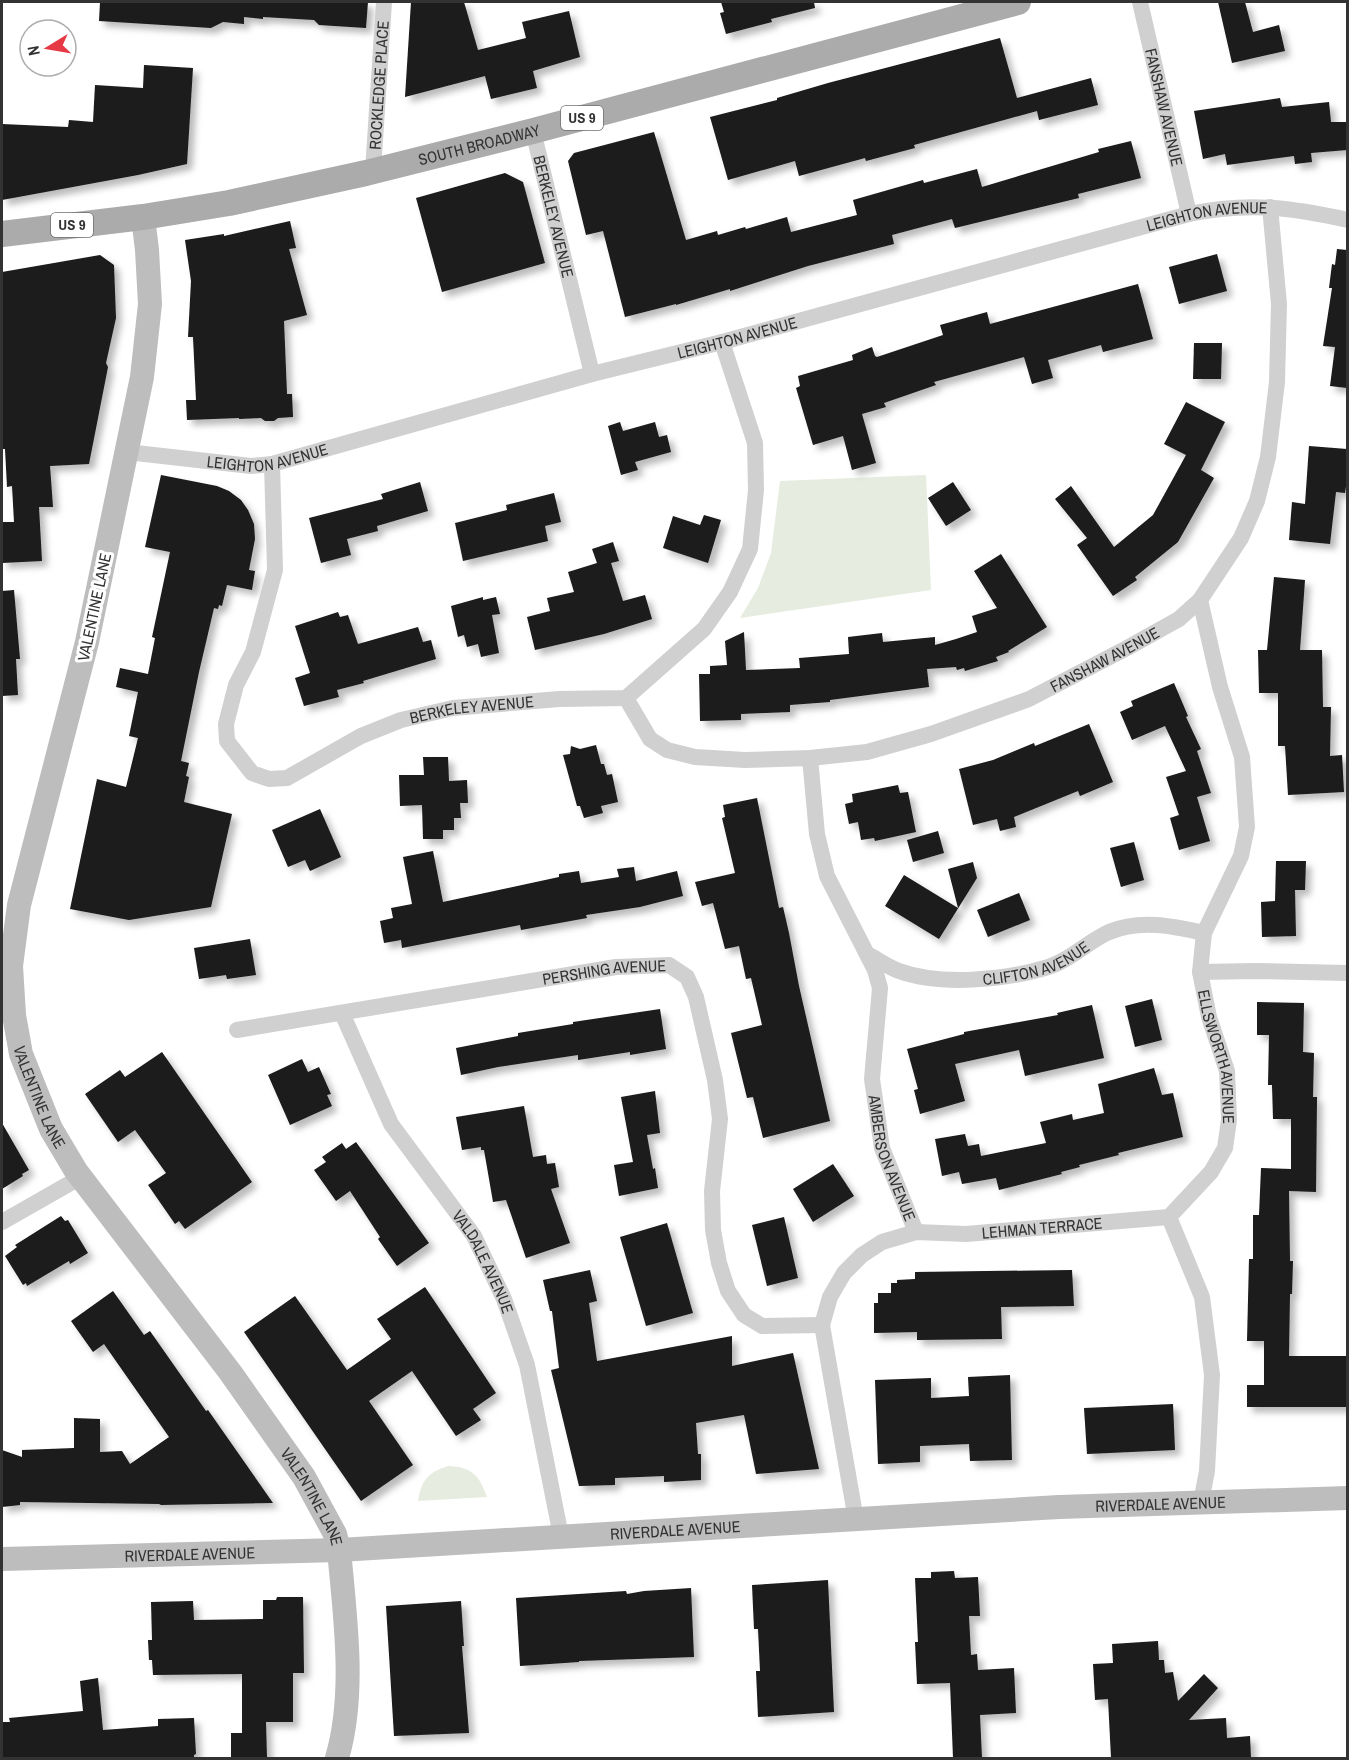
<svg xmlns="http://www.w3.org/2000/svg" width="1349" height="1760" font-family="'Archivo Narrow',sans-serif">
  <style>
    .green { fill: #e6ecdf }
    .building { fill: #1a1a1a; filter: url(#shadow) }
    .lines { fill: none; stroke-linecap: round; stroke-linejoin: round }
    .street { stroke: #d0d0d0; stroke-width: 16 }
    .secondary { stroke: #bdbdbd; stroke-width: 24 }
    .primary { stroke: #ababab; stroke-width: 26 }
    .labels { text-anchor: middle; stroke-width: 6; stroke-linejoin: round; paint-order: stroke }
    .shield { fill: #fff; stroke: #707070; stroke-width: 1.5 }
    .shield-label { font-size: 15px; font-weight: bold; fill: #333 }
    .street-label { font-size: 16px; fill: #333; stroke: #fff }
  </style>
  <defs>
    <filter id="shadow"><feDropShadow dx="5.5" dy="5.5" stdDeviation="3" flood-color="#0004"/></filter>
  </defs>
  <rect width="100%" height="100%" fill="#fff"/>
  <g class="green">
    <polygon points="926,475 931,590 740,618 758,588 771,553 780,481"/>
    <path d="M 448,1466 C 472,1467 479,1475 487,1497 L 418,1501 C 421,1480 429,1472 448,1466 Z"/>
  </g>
  <g class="building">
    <polygon points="100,2 368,2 366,28 319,25 314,20 263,17 263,19 244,17 244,24 223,22 211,28 99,21"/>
    <polygon points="411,2 464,2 478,50 526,38 522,22 569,11 580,57 533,71 537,88 491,99 485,76 405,97"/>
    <polygon points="721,2 814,2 815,8 771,19 772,22 726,34 720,13 724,12"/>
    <polygon points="1218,2 1245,2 1253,32 1279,25 1285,51 1232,63"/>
    <polygon points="1000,38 1017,98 1091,78 1098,105 1039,120 1037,111 914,145 915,148 866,161 865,158 799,176 795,161 728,180 710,117 777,100 777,98 828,83"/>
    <polygon points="144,65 193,68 187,164 138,175 2,200 2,124 68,127 69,120 93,122 95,85 143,88"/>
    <polygon points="1280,98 1282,107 1329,102 1331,122 1347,122 1347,150 1311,153 1312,162 1295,164 1294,156 1227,165 1225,154 1203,159 1194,111"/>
    <polygon points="654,132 686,240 717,231 718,235 745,227 746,229 787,217 791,232 857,215 853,200 923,180 924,183 977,169 982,187 1099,152 1098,149 1131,141 1141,178 1078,194 1079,198 955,228 952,219 892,235 894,244 808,266 730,291 730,289 676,305 676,304 625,317 603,231 586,235 568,161 574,153"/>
    <polygon points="505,173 523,182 545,263 442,292 416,198"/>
    <polygon points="290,221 296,248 289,249 307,315 284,321 287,394 292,394 293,417 278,418 274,421 265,421 261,418 239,419 239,418 187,420 186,400 196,400 193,337 188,337 191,281 185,240 224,234 224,236"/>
    <polygon points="1337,249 1347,250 1347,388 1330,386 1335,347 1323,346 1332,288 1329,288 1332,264 1335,265"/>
    <polygon points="1217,254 1227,291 1179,304 1169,267"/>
    <polygon points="100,255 114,265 116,318 106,363 108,367 89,464 50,466 53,507 39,507 42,561 2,563 2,522 14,522 12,486 7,487 5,449 2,449 2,272"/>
    <polygon points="1138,284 1153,339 1103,352 1101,345 1048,360 1053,378 1032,384 1024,357 934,382 936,385 884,403 886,407 862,414 876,463 852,470 843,436 813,445 796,388 800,386 798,376 853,360 852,355 872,347 875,356 877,357 943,335 940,325 987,312 990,324"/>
    <polygon points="1194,343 1222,343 1221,379 1193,379"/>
    <polygon points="1186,402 1225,422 1201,470 1214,478 1178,542 1135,577 1137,580 1113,596 1077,545 1087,538 1055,499 1071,486 1114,547 1153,515 1186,455 1164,444"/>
    <polygon points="620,422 623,431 655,422 659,437 667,435 671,452 635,462 638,470 621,475 608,426"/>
    <polygon points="1309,446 1347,449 1347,480 1345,493 1336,492 1330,544 1289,540 1292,502 1305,504"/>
    <polygon points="161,475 217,486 229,491 241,500 248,510 254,524 255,539 249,570 255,571 252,590 227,585 222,606 219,605 218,609 214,608 199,672 181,761 189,763 186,776 189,777 184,802 232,814 211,907 129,920 70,909 97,779 126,787 138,738 129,736 138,692 116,687 120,668 148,674 155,638 152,637 170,552 145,547"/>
    <polygon points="420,482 428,511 377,526 378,531 347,539 351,555 321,563 309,518 383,499 381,494"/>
    <polygon points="953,482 971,510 946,526 928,498"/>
    <polygon points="554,493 561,522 545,526 548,541 463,561 455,523 507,510 506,505"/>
    <polygon points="704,515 721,520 708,563 663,548 673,516 700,525"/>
    <polygon points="613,542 619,561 611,563 623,601 645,595 652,619 604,634 535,650 527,617 550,611 547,598 574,592 568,572 597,563 592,549"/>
    <polygon points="1001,554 1047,627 1008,651 1009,652 996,657 998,661 965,671 964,668 957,670 956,667 927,669 929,687 830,700 830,702 790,705 790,712 741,714 741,720 700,721 699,674 710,674 710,666 727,665 725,641 744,632 746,670 800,668 799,658 849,654 848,637 882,633 883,642 935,637 935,645 956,639 977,632 972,616 997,608 974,571"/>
    <polygon points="1274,577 1305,580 1300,650 1322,650 1323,707 1331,707 1330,756 1342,755 1344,792 1288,795 1285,746 1278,746 1278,693 1259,693 1258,650 1267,650"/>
    <polygon points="14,590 20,659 16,659 18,695 2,696 2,591"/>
    <polygon points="483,597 483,600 496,597 500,614 492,615 499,653 481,657 478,644 467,647 464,635 458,637 451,606"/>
    <polygon points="338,612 340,617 348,615 358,644 418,627 423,642 431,640 436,659 363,681 364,683 337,690 339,697 304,706 295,678 310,673 295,626"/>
    <polygon points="1174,683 1188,716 1186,717 1201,749 1197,751 1211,793 1197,797 1210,841 1179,850 1170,818 1179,815 1166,777 1186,771 1165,726 1132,740 1120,712 1133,706 1131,701"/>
    <polygon points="1089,724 1113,782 1080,796 1078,791 1014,817 1016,827 1000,831 997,819 973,825 959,769 993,760 1034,743 1035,746"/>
    <polygon points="596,745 601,764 604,764 607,775 612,774 618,802 601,806 603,813 584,818 580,806 577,806 563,755 570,754 571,746 580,749"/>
    <polygon points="423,757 448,757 449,781 467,780 468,803 460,803 461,818 454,818 454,830 443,830 443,839 423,839 422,805 400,806 399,775 424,775"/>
    <polygon points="898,785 900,793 908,792 916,832 875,841 874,838 861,840 858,822 849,824 845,804 853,802 852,794"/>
    <polygon points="757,798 779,908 783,907 789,933 799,986 830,1121 763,1138 753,1097 747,1098 731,1033 762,1025 751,978 746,979 739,946 725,949 713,903 702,906 695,882 735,873 722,818 725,817 723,805"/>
    <polygon points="320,809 341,857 310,871 305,860 288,867 272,830"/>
    <polygon points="938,831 944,853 913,862 907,840"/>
    <polygon points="1134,842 1144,880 1121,887 1110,848"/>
    <polygon points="433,851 443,902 559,877 559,874 579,871 581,883 619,877 617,869 634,867 636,881 677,871 683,896 640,907 586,915 587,918 521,930 520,925 402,948 401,940 384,943 380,921 393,918 391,908 412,904 403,857"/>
    <polygon points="1276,861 1306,861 1305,890 1295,890 1296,936 1262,937 1261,902 1275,901"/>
    <polygon points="973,862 977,878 939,939 885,906 904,875 958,908 948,869"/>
    <polygon points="1019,893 1030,920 988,937 977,910"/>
    <polygon points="250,939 256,975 227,979 226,975 199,979 194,948"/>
    <polygon points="1152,999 1162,1040 1135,1047 1125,1006"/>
    <polygon points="1257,1002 1304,1003 1303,1052 1314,1053 1313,1097 1317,1097 1316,1192 1289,1191 1290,1261 1293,1261 1292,1294 1290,1294 1289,1356 1347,1356 1347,1407 1247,1407 1247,1385 1264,1385 1264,1341 1247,1341 1249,1259 1253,1259 1253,1215 1259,1215 1261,1168 1291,1169 1291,1119 1273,1119 1272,1085 1268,1085 1269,1035 1257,1035"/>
    <polygon points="1092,1005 1104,1058 1025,1076 1019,1050 955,1064 965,1101 920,1114 914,1090 918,1089 907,1049 964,1034 964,1032 1058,1015 1057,1013"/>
    <polygon points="660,1009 666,1049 630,1055 630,1052 578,1060 578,1055 498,1067 461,1075 456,1048 518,1036 518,1033 573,1024 573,1022"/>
    <polygon points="162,1052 252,1182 185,1229 179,1221 175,1224 148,1185 166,1173 135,1130 118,1142 85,1094 120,1070 125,1077"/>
    <polygon points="302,1059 308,1072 319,1067 331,1094 327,1095 332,1106 290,1125 268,1075"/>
    <polygon points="1154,1068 1162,1095 1173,1093 1183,1137 1118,1153 1119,1155 1079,1165 1080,1167 1061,1172 1062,1174 999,1190 996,1178 962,1184 959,1172 942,1176 935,1139 965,1134 968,1146 979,1144 981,1156 1046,1143 1040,1122 1072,1114 1073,1120 1104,1113 1098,1084"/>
    <polygon points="655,1091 660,1133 647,1135 653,1169 655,1168 658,1188 619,1196 614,1165 633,1162 621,1097"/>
    <polygon points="524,1106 533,1157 546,1155 547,1164 555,1163 559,1187 551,1189 570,1243 526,1258 506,1200 493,1202 484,1150 481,1150 481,1147 462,1150 456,1117"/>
    <polygon points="2,1123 29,1170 22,1174 23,1176 2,1189"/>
    <polygon points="356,1142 429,1243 397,1266 378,1239 380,1237 350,1191 336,1201 314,1170 326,1162 322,1157 342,1143 346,1149"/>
    <polygon points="833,1164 854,1196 813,1222 793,1189"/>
    <polygon points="61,1216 65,1221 68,1220 88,1253 70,1264 69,1261 27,1286 26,1283 23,1285 5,1256 17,1247 15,1245"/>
    <polygon points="784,1217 798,1278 767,1286 752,1225"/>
    <polygon points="667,1223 693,1313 646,1326 620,1237"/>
    <polygon points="590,1270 597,1301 589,1303 597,1361 732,1336 732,1366 793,1353 819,1469 756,1474 744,1415 696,1423 698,1454 701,1454 701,1480 664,1482 664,1476 615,1478 615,1485 579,1486 551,1370 559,1368 552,1311 550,1311 543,1280"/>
    <polygon points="1072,1270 1074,1306 1001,1307 1002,1339 917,1340 917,1332 874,1333 874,1303 878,1303 878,1293 891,1293 891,1283 897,1283 897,1280 915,1279 915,1272"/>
    <polygon points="425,1287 496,1393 473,1409 481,1420 456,1436 412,1371 369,1401 413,1465 361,1501 244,1332 295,1296 347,1370 391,1339 377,1319"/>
    <polygon points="113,1291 144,1335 150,1331 206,1411 208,1410 273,1503 159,1505 161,1504 20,1502 20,1505 2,1507 2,1450 22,1457 22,1450 74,1448 74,1418 100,1419 100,1452 122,1451 130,1464 169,1437 104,1344 93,1352 71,1321"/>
    <polygon points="1010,1375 1012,1460 970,1461 969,1444 920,1446 920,1462 878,1464 875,1380 931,1378 931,1398 969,1396 968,1377"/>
    <polygon points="1173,1404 1175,1450 1087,1454 1084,1408"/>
    <polygon points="954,1571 955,1578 978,1577 980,1616 969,1616 971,1655 977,1654 978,1670 1014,1668 1016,1713 980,1715 982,1758 953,1758 950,1683 917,1684 915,1642 918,1642 915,1578 931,1578 931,1572"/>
    <polygon points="828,1580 834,1712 758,1717 756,1671 760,1671 758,1629 754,1629 752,1585"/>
    <polygon points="691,1588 694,1657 579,1661 579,1662 520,1666 516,1598 626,1591 627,1594 644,1591"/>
    <polygon points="277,1597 303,1597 304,1673 293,1673 293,1722 266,1722 267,1758 231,1758 231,1733 242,1733 242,1674 153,1675 152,1660 149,1660 148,1640 152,1640 151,1602 193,1601 194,1620 263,1619 263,1600 276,1600"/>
    <polygon points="461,1601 464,1646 462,1646 469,1733 394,1736 386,1606"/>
    <polygon points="1158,1641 1159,1660 1164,1660 1165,1673 1173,1672 1178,1701 1204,1674 1218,1688 1189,1720 1226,1718 1227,1738 1250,1736 1251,1758 1111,1758 1108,1699 1095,1700 1093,1664 1113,1663 1112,1644"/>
    <polygon points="98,1678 103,1730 158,1726 158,1719 194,1718 196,1754 194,1755 194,1758 2,1758 2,1722 10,1722 9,1718 83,1711 80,1681"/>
  </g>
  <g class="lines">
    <g class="street">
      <path id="s1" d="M 1140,2 L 1189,214"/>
      <path id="s2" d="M 533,131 L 592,374"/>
      <path id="s3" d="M 373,171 L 384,2"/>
      <path id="s4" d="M 127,452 L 251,466 L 272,464 L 592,374 L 722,342 L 1189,214 C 1246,202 1291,207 1348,220"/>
      <path id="s5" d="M 272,464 L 275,570 L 253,652 L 236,685 L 226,724 L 227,741 L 252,773 L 269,779 L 287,778 L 361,736 L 401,720 L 453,708 L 559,699 L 626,698 L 704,629 L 730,592 L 750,549 L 756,490 L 755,443 L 722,342"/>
      <path id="s6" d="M 1200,600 L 1220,687 L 1242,757 L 1247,827 L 1241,856 L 1204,933 L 1200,972 L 1209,1017 L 1227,1071 L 1229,1120 L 1225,1148 L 1211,1172 L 1169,1217 L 1202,1297 L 1212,1375 L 1207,1471 L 1201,1502"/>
      <path id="s7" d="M 626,698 L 650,739 L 667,750 L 695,757 L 745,760 L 810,758 L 867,752 L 931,734 L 1029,699 L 1127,648 L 1179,619 L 1200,600 L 1241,538 L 1257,501 L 1268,457 L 1277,382 L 1279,304 L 1270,207"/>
      <path id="s8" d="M 810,758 L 817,834 L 827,876 L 875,970 L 880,988 L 872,1079 L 882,1148 L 916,1232"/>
      <path id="s9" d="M 867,954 C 877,959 888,967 899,971 C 940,986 1004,980 1045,968 C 1068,962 1087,942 1109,932 C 1140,919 1173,926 1204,933"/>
      <polyline points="1200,972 1255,971 1348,973"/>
      <path id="s10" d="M 342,1013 L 391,1124 L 474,1236 L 504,1299 L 527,1365 L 561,1536"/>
      <path id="s11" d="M 237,1030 L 616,967 L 669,965 L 687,977 L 696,997 L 715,1080 L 720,1119 L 712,1191 L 713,1230 L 719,1263 L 728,1291 L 744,1315 L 762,1326 L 822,1325"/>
      <polyline points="2,1222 81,1177"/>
      <path id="s12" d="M 856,1520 L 822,1325 L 830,1297 L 844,1273 L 862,1255 L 882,1242 L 916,1232 L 966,1234 L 1169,1217"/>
    </g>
    <g class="secondary">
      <path id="s13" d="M 143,217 L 147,250 L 150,304 L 142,377 L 87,642 L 19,905 L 11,966 L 14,1015 L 21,1054 L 51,1129 L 76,1171 L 230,1372 L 304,1477 L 335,1534 L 339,1550 C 345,1616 356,1694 337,1758"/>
      <path id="s14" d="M 2,1559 L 339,1550 L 1059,1507 L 1348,1498"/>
    </g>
    <path class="primary" id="s15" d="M 2,234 L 143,217 L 229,203 L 366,173 L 533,131 L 1018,2"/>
  </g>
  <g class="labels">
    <g class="shield">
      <rect x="561" y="106" width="42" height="24" rx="4.5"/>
      <rect x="51" y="213" width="42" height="24" rx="4.5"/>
    </g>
    <g class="shield-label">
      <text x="582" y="123">US 9</text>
      <text x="72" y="230">US 9</text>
    </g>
    <g class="street-label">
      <text dy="6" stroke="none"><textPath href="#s3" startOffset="86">ROCKLEDGE PLACE</textPath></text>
      <text dy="6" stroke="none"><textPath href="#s1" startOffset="108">FANSHAW AVENUE</textPath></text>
      <text dy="6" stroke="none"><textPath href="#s15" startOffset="486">SOUTH BROADWAY</textPath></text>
      <text dy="6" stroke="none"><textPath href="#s4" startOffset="1114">LEIGHTON AVENUE</textPath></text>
      <text dy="6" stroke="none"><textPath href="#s2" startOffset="88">BERKELEY AVENUE</textPath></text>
      <text dy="6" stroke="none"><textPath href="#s4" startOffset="628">LEIGHTON AVENUE</textPath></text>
      <text dy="6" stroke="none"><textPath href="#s4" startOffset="142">LEIGHTON AVENUE</textPath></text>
      <text transform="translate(94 607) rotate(-78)" y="6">VALENTINE LANE</text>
      <text dy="6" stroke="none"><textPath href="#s7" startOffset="525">FANSHAW AVENUE</textPath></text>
      <text dy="6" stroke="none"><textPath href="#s5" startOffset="562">BERKELEY AVENUE</textPath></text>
      <text dy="6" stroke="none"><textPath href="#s9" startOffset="177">CLIFTON AVENUE</textPath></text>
      <text dy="6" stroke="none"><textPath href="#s11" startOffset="372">PERSHING AVENUE</textPath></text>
      <text dy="6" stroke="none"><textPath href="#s6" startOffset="474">ELLSWORTH AVENUE</textPath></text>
      <text dy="6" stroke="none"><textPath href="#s13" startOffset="900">VALENTINE LANE</textPath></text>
      <text dy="6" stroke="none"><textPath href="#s8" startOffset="417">AMBERSON AVENUE</textPath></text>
      <text dy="6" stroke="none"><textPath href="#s12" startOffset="466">LEHMAN TERRACE</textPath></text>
      <text dy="6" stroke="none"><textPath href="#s10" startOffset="288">VALDALE AVENUE</textPath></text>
      <text dy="6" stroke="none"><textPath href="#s13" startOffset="1386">VALENTINE LANE</textPath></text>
      <text dy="6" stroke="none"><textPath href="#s14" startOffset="1160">RIVERDALE AVENUE</textPath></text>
      <text dy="6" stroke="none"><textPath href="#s14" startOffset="674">RIVERDALE AVENUE</textPath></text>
      <text dy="6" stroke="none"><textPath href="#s14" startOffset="188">RIVERDALE AVENUE</textPath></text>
    </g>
  </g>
  <rect width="1349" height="1760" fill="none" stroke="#333333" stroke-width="6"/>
  <g transform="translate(48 48) rotate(259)"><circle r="28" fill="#ffffff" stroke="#adadad" stroke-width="1.5"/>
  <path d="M0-4.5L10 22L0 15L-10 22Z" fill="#e63946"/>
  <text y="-9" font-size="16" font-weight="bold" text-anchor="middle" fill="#333333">N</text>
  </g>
</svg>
